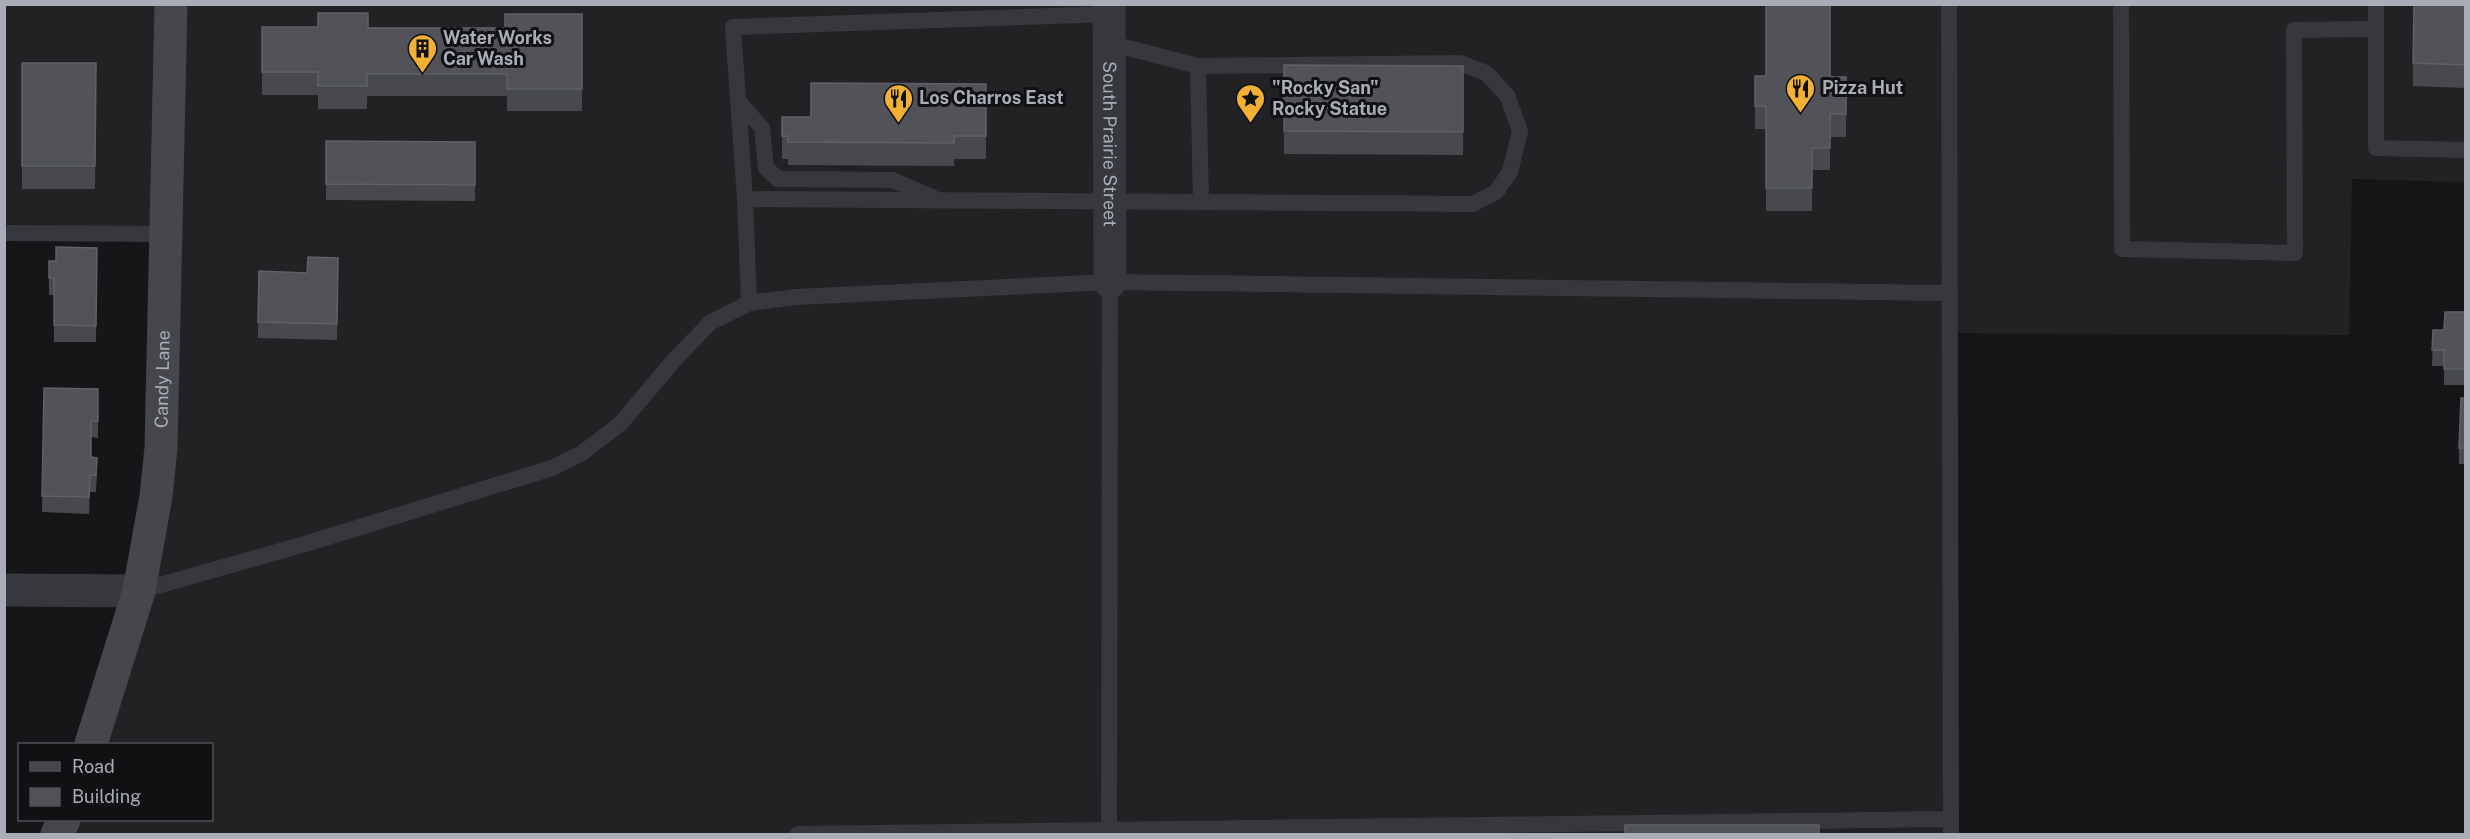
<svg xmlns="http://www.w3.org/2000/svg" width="2470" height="839" font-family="'Public Sans',sans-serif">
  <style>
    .built { fill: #222225 }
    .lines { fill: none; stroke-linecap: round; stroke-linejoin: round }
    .service { stroke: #37383d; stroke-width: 16 }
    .minor { stroke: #37383d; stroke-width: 33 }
    .secondary { stroke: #45474d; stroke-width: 33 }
    .wall { fill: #47494d }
    .building { fill: #525359; stroke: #5f6168; stroke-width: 1.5 }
    .labels { text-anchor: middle; stroke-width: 6; stroke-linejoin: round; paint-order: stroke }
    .poi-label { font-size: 18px; font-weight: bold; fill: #a8adb8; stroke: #111113; text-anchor: start }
    .street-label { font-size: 18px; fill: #a8adb8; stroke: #111113 }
  </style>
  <rect width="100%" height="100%" fill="#161618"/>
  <polygon class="built" points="5,5 2465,5 2465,182 2352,179 2349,335 1951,333 1954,834 57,834 64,820 212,820 212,744 91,744 139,591 166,234 5,233"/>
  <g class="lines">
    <g class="service">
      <polyline points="1949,4 1951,834"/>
      <polyline points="2121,4 2122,249 2295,253 2294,30 2376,29"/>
      <polyline points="2376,4 2376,148 2466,150"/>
      <polyline points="1109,14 733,27 745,199 1473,204 1496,192 1510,172 1520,131 1507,95 1486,73 1460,63 1198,66 1109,43"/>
      <polyline points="1198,66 1201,202"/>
      <polyline points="739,102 762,128 766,168 778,179 893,180 932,197"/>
      <polyline points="745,199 749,303"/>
      <polyline points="4,233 166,234"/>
      <polyline points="139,591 305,544 552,468 582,453 620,424 676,358 711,322 749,303 796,297 1110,282 1950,293"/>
      <polyline points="1109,830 1110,282"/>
      <polyline points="798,834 1951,819"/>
    </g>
    <g class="minor">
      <path id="s1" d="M 1109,4 L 1110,282"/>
      <polyline points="4,590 139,591"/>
    </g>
    <g class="secondary">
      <path id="s2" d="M 91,744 L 139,591 L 156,496 L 161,448 L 171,4"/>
      <polyline points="57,834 64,820"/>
    </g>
  </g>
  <g class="wall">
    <polygon points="2466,4 2466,88 2413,86 2413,63"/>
    <polygon points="582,14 582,111 507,111 507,96 367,96 367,109 318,109 318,95 262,95 262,27 505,28"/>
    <polygon points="22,63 96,63 95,189 22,189"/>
    <polygon points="1284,65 1463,66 1463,155 1284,154"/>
    <polygon points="1755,76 1846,77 1846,137 1830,137 1830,170 1812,170 1812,211 1766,211 1766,129 1755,129"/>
    <polygon points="986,84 986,159 954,159 954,166 788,165 788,159 782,159 782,117 811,117"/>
    <polygon points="326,141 475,142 475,201 326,200"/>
    <polygon points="97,248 96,342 54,342 54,295 49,295 49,261 56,261"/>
    <polygon points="338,258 337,340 258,338 258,322 307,273"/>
    <polygon points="2466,312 2466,385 2444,385 2444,366 2432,366 2433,330 2444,330"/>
    <polygon points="44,388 98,389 98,438 91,437 91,457 97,474 96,492 90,492 89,514 42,512"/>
    <polygon points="2466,398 2466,464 2459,464 2459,448"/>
  </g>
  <g class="building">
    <polygon points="1766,4 1830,4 1830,77 1846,77 1846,114 1830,114 1830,148 1812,148 1812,188 1766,188 1766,106 1755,106 1755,76 1766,76"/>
    <polygon points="2414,4 2466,4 2466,65 2413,63"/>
    <polygon points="318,13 368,13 368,28 505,28 505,14 582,14 582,89 507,89 507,74 367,74 367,86 318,86 318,72 262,72 262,27 318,27"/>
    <polygon points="22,63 96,63 95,166 22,166"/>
    <polygon points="1284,65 1463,66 1463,132 1284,131"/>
    <polygon points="811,83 986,84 986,136 954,136 954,143 788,142 788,136 782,136 782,117 811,117"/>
    <polygon points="326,141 475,142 475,185 326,184"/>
    <polygon points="56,247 97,248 96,326 54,325 54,278 49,278 49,261 56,261"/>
    <polygon points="308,257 338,258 337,324 258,322 259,271 307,273"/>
    <polygon points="2445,312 2466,312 2466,369 2444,369 2444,350 2432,350 2433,330 2444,330"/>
    <polygon points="44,388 98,389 98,421 91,421 91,457 97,458 96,475 90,475 89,497 42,496"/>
    <polygon points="2461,398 2466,398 2466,448 2459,448"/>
    <rect x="1625" y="825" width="194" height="9"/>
  </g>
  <defs>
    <symbol id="building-pin" viewBox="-11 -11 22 30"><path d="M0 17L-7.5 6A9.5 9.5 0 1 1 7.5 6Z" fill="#f2b134" stroke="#111113"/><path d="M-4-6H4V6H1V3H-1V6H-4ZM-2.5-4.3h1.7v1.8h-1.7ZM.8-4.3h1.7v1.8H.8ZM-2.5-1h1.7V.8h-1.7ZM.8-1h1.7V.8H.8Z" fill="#111"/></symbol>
    <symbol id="restaurant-pin" viewBox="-11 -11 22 30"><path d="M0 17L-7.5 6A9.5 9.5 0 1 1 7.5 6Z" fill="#f2b134" stroke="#111113"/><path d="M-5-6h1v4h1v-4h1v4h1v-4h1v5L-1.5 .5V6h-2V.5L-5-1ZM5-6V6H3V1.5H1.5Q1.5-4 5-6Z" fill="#111"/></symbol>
    <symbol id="sight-pin" viewBox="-11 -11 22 30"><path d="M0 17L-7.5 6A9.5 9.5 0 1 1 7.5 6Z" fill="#f2b134" stroke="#111113"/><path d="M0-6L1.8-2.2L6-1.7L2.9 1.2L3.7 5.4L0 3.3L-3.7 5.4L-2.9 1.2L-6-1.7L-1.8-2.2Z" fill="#111"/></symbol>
  </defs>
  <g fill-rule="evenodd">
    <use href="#building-pin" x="406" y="32" width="33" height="45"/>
    <use href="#restaurant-pin" x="1784" y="72" width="33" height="45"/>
    <use href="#restaurant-pin" x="882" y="82" width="33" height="45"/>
    <use href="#sight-pin" x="1234" y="82" width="33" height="45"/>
  </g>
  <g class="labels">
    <g class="poi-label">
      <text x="443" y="44">Water Works<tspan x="443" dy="21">Car Wash</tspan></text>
      <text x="1272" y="94">"Rocky San"<tspan x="1272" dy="21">Rocky Statue</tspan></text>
      <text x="1822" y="94">Pizza Hut</text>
      <text x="919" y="104">Los Charros East</text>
    </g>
    <g class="street-label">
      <text dy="6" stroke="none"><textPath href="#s1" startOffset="140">South Prairie Street</textPath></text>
      <text dy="6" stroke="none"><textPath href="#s2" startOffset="374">Candy Lane</textPath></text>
    </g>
  </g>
  <rect width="2470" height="839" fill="none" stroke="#a8adb8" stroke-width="12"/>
  <rect x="18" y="743" width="195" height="78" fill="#111113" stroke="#4d4f55" stroke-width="1.5"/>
  <rect x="30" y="762" width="30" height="9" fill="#45474d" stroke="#4d4f55" stroke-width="1.5"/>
  <text x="72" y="773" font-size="18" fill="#a8adb8">Road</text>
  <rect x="30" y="788" width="30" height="18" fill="#525359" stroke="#4d4f55" stroke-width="1.5"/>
  <text x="72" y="803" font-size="18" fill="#a8adb8">Building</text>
</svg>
